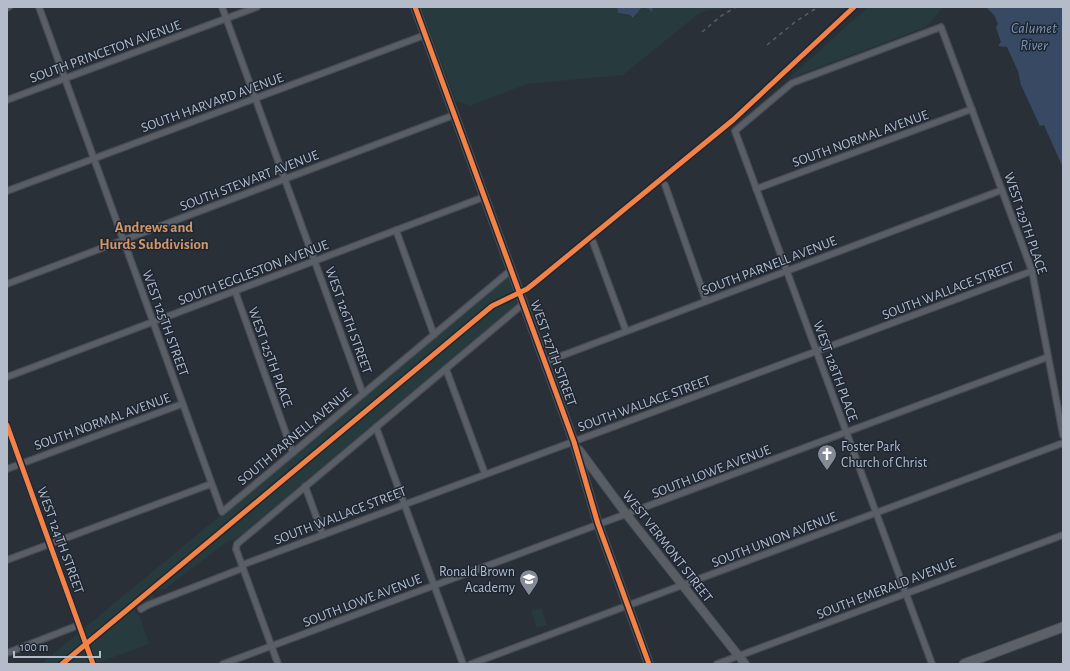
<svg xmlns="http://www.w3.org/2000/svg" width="1070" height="671" font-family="'Alegreya Sans',sans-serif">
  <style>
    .green { fill: #273a3e }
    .water { fill: #384963 }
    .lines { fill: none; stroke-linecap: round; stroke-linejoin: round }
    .street-casing { stroke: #484c53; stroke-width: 8 }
    .secondary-casing { stroke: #484c53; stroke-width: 10 }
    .primary-casing { stroke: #484c55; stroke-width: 11 }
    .street { stroke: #5a5e66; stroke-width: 5.5 }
    .secondary { stroke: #595d64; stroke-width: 8 }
    .primary { stroke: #5c6168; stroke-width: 9 }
    .rail { stroke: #595d64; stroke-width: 1.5; stroke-dasharray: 4 4; stroke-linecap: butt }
    .cycleway-casing { stroke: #1d2633; stroke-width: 8 }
    .cycleway { stroke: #f48246; stroke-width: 5 }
    .labels { text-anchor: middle; stroke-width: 3; stroke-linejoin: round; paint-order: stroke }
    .street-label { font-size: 14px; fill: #b4bcc9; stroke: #1d2633 }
    .poi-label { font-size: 14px; fill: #b4bcc9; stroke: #1d2633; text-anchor: start }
    .water-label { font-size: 15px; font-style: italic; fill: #7c92b1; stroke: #1d2633 }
    .neighbourhood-label { font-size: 15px; font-weight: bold; fill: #d59563; stroke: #1d2633 }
  </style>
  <rect width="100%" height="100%" fill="#2a3038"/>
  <g class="green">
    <path d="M 421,7 L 617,7 L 620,14 L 635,18 L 638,10 L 642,7 L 653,9 L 653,7 L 730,7 C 719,12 710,7 698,14 L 623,75 L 527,84 L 470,106 L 456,101 Z"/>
    <polygon points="868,7 943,7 926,27 788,79"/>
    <polygon points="508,277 518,303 237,538 227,542 166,588 152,593 152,595 155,598 136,606 135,612 140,617 149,644 95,664 41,664"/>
    <polygon points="541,608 547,625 537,628 531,611"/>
  </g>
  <g class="water">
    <polygon points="617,7 653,7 652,12 649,9 642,7 633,18 630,15 618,13"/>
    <polygon points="986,7 1063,7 1063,168 1044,125 1040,126 1021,85 1018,71 1007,47 998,46 1001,42 996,27 998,24 994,15"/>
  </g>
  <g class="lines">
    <defs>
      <g id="street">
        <polyline points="39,7 222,512 511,270"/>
        <polyline points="222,7 363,394"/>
        <polyline points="7,8 9,7"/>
        <polyline points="7,100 257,7"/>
        <polyline points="665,185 706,301"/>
        <polyline points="756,189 972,109"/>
        <polyline points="7,191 425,35"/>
        <polyline points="396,230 434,335"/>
        <polyline points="593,242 626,331"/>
        <polyline points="7,284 454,115"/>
        <polyline points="235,291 293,453"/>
        <polyline points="545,362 1002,190"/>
        <polyline points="446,369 485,474"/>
        <polyline points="7,377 484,197"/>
        <polyline points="7,425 93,664"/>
        <polyline points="376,427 463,664"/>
        <polyline points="7,469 182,404"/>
        <polyline points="305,486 323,535"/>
        <polyline points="7,560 211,484"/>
        <polyline points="242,565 1032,271"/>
        <polyline points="141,609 148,605 243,568"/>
        <polyline points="7,653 79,625"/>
        <polyline points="223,664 1048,357"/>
        <polyline points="278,664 236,549 237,544 523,304"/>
        <polyline points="471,664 1063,443"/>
        <polyline points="717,664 1063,535"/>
        <polyline points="932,664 735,131 792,83 941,27 1032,271 1063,435"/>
      </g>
      <g id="secondary">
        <polyline points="415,7 574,442 598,524 649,664"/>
        <polyline points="579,450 627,515 745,664"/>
      </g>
      <polyline id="primary" points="964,664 1063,627"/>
    </defs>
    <use href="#street" class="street-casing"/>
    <use href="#secondary" class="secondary-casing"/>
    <use href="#primary" class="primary-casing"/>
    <use href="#street" class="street"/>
    <use href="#secondary" class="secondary"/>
    <use href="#primary" class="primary"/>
    <g class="rail">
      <polyline points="702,32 721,16 736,7"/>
      <polyline points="767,45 795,22 818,7"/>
    </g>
    <defs>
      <g id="cycleway">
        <polyline points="415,7 574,442 598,524 649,664"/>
        <polyline points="7,425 93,664"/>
        <polyline points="62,664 492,306 527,289 537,281 733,120 854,7"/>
      </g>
    </defs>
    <use href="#cycleway" class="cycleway-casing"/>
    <use href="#cycleway" class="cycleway"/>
  </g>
  <defs>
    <symbol id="church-pin" viewBox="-11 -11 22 30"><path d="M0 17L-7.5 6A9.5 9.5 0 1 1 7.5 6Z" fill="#848b96" stroke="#1d2633"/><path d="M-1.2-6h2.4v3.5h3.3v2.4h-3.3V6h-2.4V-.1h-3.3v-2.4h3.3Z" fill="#fff"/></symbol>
    <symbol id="school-pin" viewBox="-11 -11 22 30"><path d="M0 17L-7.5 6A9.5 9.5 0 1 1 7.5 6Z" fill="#848b96" stroke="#1d2633"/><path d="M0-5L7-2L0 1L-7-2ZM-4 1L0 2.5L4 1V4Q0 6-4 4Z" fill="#fff"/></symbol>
  </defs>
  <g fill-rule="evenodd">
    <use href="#church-pin" x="816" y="443" width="22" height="30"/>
    <use href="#school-pin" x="518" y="568" width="22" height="30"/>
  </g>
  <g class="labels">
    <g class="street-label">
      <text transform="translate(105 51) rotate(-20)" y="5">SOUTH PRINCETON AVENUE</text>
      <text transform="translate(212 102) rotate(-20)" y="5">SOUTH HARVARD AVENUE</text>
      <text transform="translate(860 138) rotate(-20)" y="5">SOUTH NORMAL AVENUE</text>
      <text transform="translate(249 180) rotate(-21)" y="5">SOUTH STEWART AVENUE</text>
      <text transform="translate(1026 223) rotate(71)" y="5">WEST 129TH PLACE</text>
      <text transform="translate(769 265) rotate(-21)" y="5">SOUTH PARNELL AVENUE</text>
      <text transform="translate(253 272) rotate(-21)" y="5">SOUTH EGGLESTON AVENUE</text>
      <text transform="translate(948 290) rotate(-21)" y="5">SOUTH WALLACE STREET</text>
      <text transform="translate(349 320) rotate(70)" y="5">WEST 126TH STREET</text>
      <text transform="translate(166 323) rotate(70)" y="5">WEST 125TH STREET</text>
      <text transform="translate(554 353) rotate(70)" y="5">WEST 127TH STREET</text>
      <text transform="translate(271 357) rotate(70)" y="5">WEST 125TH PLACE</text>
      <text transform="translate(836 371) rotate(70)" y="5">WEST 128TH PLACE</text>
      <text transform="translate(644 403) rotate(-20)" y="5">SOUTH WALLACE STREET</text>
      <text transform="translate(102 421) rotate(-20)" y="5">SOUTH NORMAL AVENUE</text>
      <text transform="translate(294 436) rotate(-40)" y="5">SOUTH PARNELL AVENUE</text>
      <text transform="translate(711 471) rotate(-21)" y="5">SOUTH LOWE AVENUE</text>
      <text transform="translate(340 515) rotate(-21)" y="5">SOUTH WALLACE STREET</text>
      <text transform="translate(774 539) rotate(-21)" y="5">SOUTH UNION AVENUE</text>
      <text transform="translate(61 540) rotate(70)" y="5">WEST 124TH STREET</text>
      <text transform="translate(668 546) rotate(52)" y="5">WEST VERMONT STREET</text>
      <text transform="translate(886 588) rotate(-21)" y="5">SOUTH EMERALD AVENUE</text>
      <text transform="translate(362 600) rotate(-21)" y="5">SOUTH LOWE AVENUE</text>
    </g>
    <g class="poi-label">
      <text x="841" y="451">Foster Park<tspan x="841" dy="16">Church of Christ</tspan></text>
      <text x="515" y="576" text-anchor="end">Ronald Brown<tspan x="515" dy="16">Academy</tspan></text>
    </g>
    <g class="water-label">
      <text x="1034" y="33">Calumet<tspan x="1034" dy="17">River</tspan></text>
    </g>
    <g class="neighbourhood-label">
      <text x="154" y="232">Andrews and<tspan x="154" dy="17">Hurds Subdivision</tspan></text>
    </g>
  </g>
  <rect width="1070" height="671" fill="none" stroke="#b4bcc9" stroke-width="16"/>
  <path d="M14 651v6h86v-6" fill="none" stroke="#b4bcc9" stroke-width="2"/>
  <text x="20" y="651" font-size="12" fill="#b4bcc9" stroke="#1d2633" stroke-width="3" paint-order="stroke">100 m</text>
</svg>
